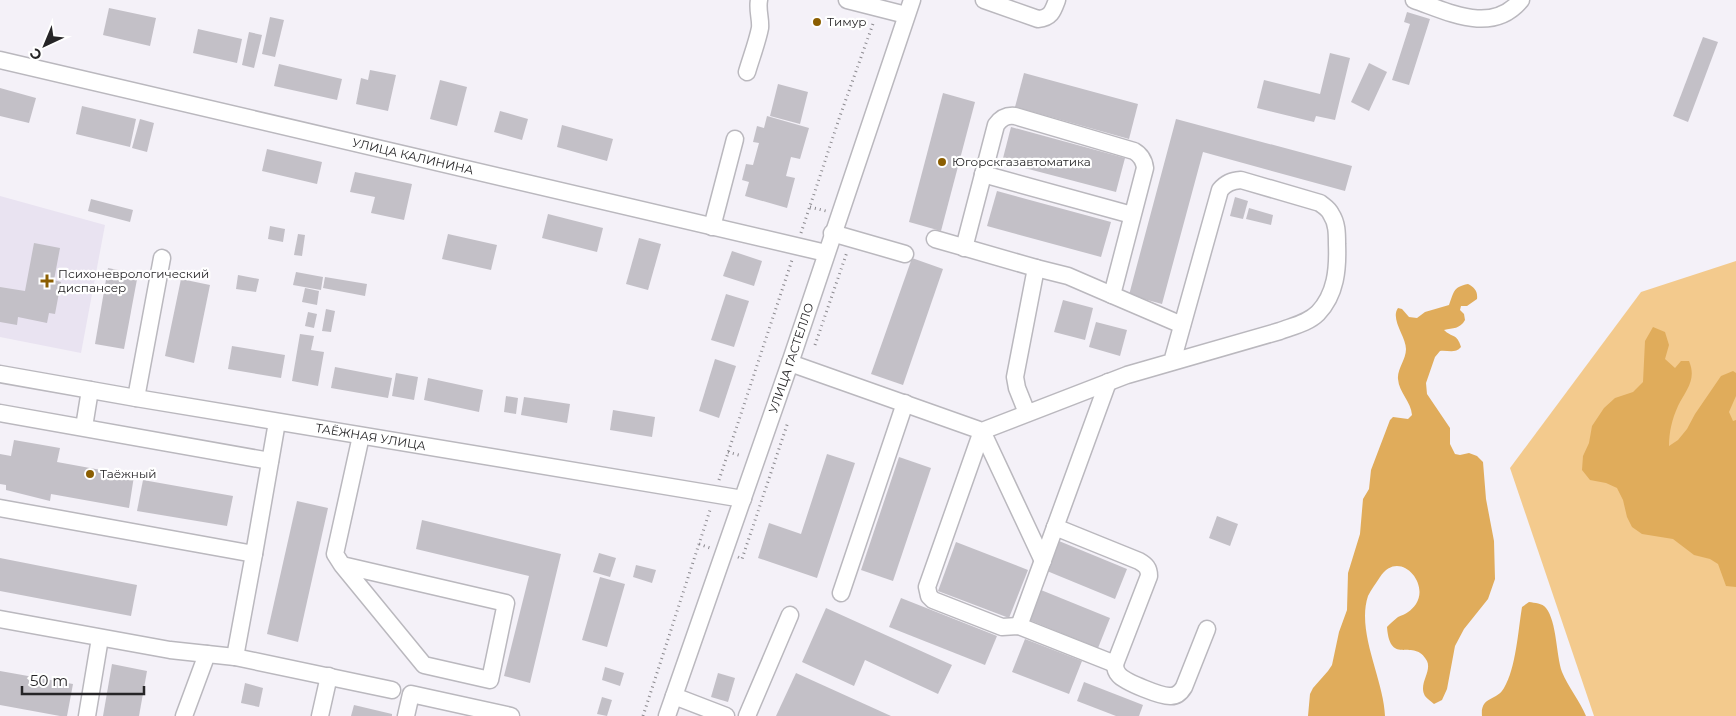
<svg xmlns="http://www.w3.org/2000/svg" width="1736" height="716" font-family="Montserrat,sans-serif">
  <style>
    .built { fill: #e9e3f1 }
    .green { fill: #f3ca8d }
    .forest { fill: #e0ac5b }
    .building { fill: #c3c0c7 }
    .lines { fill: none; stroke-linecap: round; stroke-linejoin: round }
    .minor-casing { stroke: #bab8be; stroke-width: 19 }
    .path { stroke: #8b898e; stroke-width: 3; stroke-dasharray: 1 4; stroke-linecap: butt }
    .minor { stroke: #fff; stroke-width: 16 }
    .poi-dot { fill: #8b5e01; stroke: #fff; stroke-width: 2 }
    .labels { text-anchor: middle; stroke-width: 4.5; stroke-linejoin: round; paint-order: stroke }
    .poi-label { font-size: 12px; fill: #262527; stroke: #fff; text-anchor: start }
    .street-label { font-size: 12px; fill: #262527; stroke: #fff }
  </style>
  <rect width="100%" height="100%" fill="#f4f1f8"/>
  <polygon class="built" points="0,196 105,225 81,353 0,337"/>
  <polygon class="green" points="1736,261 1736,716 1594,716 1510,468 1641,292"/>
  <g class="forest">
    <path d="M 1468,284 C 1474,287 1478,291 1477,299 L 1467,306 L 1461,306 L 1460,310 L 1464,314 L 1465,320 C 1460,329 1453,328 1444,330 C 1452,338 1457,333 1461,347 C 1455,354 1448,350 1440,351 L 1435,357 L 1426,383 L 1427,394 L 1450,428 L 1450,444 L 1455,454 L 1460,455 L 1469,453 L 1477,456 L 1483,462 L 1486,499 L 1494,541 L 1495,579 L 1488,599 L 1464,629 L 1455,646 L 1447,689 L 1442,700 L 1434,704 C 1431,701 1427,699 1425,696 C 1418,684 1432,672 1427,661 C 1414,636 1390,668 1387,627 C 1390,624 1394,620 1398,617 C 1406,614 1411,611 1416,604 C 1430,583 1399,548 1380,577 C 1376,583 1371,590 1368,596 C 1356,632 1384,680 1385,716 L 1308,716 L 1310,694 L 1313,688 L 1328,671 L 1332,665 L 1339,632 L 1347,610 L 1348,573 L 1360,534 L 1363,499 L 1369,489 L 1371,470 L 1390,420 L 1393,417 L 1408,419 L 1412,415 C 1411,401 1399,393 1398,379 C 1397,369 1406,360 1406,349 C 1406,337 1390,319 1398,308 L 1402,309 L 1409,317 L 1417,318 L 1425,312 L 1449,305 C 1454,292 1453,287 1468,284 Z"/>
    <path d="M 1653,327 L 1665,332 L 1669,345 L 1665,359 L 1675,368 L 1681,361 L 1689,361 C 1697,380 1686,390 1678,406 C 1672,419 1669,432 1669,446 L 1678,440 L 1687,429 L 1695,414 L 1721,376 L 1733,371 L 1736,373 L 1736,396 L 1729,412 L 1733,421 L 1736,420 L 1736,587 L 1726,586 L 1718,564 L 1710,559 L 1694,555 L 1673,539 L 1642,534 L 1632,527 L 1627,517 L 1623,500 L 1617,488 L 1606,483 L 1590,480 L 1582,470 L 1583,456 L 1589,443 L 1592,426 L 1604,408 L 1615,398 L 1633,392 L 1643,382 L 1645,341 Z"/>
    <path d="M 1529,602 C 1535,603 1542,603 1546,608 C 1557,622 1556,655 1562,672 C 1568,687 1580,701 1586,716 L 1482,716 C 1480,696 1497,701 1504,688 C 1516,668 1518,631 1522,607 Z"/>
  </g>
  <g class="building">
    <polygon points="109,8 156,18 150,46 103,35"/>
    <polygon points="1407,12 1430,19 1409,85 1392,80 1410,24 1404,22"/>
    <polygon points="270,17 284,20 275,57 262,54"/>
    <polygon points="198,29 242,39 237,63 193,53"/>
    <polygon points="249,32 262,35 254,68 242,65"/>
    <polygon points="1703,37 1718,42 1688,122 1673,116"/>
    <polygon points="1330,53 1350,58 1335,120 1316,116 1314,122 1257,108 1264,80 1320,94"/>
    <polygon points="1369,63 1387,72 1369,111 1351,102"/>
    <polygon points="279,64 342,79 337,100 274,86"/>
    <polygon points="370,70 396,75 388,111 356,104 361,78 368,80"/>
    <polygon points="1024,73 1138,104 1129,139 1015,107"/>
    <polygon points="440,80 467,87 457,126 430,119"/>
    <polygon points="778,84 808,92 800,124 770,116"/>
    <polygon points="0,88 36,98 29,123 0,116"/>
    <polygon points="943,93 975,102 941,231 909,222"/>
    <polygon points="82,106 136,119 130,147 76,134"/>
    <polygon points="500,111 528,119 522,140 494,132"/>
    <polygon points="767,116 809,128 800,159 791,157 786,176 795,178 787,208 745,196 749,182 742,180 746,164 753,165 759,143 753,142 757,126 764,128"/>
    <polygon points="140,119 154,123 147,152 132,148"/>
    <polygon points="1176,119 1352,166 1345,191 1203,152 1162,304 1129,295"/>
    <polygon points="562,125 613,139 607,161 557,147"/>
    <polygon points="1011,127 1125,158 1116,192 1002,162"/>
    <polygon points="267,149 322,162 317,184 262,171"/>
    <polygon points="355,172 412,184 404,220 371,213 375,197 350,192"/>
    <polygon points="997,191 1111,222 1101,257 987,226"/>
    <polygon points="1235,197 1248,201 1243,219 1230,216"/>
    <polygon points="91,199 133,210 130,222 88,211"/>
    <polygon points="1249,208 1273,215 1271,225 1246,219"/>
    <polygon points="548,214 603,228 597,252 542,238"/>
    <polygon points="270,226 285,229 283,242 268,239"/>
    <polygon points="298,234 305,235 302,256 294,255"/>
    <polygon points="448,234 497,245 491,270 442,259"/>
    <polygon points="639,238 661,244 648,290 626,284"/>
    <polygon points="34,243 60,248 54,280 61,282 55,314 49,313 47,323 18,317 17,325 0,322 0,287 25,291"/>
    <polygon points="732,251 762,261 754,286 723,276"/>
    <polygon points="912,258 943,269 903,385 871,374"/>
    <polygon points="108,268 138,274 124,349 95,344"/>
    <polygon points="296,272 323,277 321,290 293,285"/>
    <polygon points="238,275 259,279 256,292 236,289"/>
    <polygon points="325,277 367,284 365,296 323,288"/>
    <polygon points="181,279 210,285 194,363 165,356"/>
    <polygon points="305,288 319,291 317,305 302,302"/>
    <polygon points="726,294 749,301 734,347 711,340"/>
    <polygon points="1063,300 1093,308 1085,340 1054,332"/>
    <polygon points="326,309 335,311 331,332 322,331"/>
    <polygon points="308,312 317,314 314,328 305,326"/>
    <polygon points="1096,322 1127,330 1120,356 1089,347"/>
    <polygon points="300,334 314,336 311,350 324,352 318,386 292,381"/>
    <polygon points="232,346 285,355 281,378 228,369"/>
    <polygon points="715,359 736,366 719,418 699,411"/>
    <polygon points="335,367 392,378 388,398 331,388"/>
    <polygon points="396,373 418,377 414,400 392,396"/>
    <polygon points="428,378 483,390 479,412 424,400"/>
    <polygon points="506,396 518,398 516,414 504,412"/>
    <polygon points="524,397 570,404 567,423 521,415"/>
    <polygon points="613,410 655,417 652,437 610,430"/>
    <polygon points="14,440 60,448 57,462 134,476 129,508 51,494 50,501 6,490 6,485 0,484 0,454 11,456"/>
    <polygon points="827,454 855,463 817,578 758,558 769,523 801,534"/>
    <polygon points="899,457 931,468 893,581 861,570"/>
    <polygon points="143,480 233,496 227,526 137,511"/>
    <polygon points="297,501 328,508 298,642 267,634"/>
    <polygon points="1217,516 1238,524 1230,546 1209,538"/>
    <polygon points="422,520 561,554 530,683 504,676 529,576 416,549"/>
    <polygon points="1059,541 1127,569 1115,599 1047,571"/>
    <polygon points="956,542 1028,570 1009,618 938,591"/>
    <polygon points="599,553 616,558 610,577 593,572"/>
    <polygon points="0,558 137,585 131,616 0,591"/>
    <polygon points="636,565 656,570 652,583 633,577"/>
    <polygon points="600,577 625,584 607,647 582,640"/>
    <polygon points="1041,590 1110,618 1098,648 1029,620"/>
    <polygon points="901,598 997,636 985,665 889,627"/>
    <polygon points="826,608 952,665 938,694 865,660 854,686 802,662"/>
    <polygon points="1025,639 1082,661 1069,694 1012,672"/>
    <polygon points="112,664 147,671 139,716 103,716"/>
    <polygon points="605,667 624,673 620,686 602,680"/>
    <polygon points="0,671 73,684 67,716 60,716 0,705"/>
    <polygon points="718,673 735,678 728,702 711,697"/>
    <polygon points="796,673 891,716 776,716"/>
    <polygon points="1084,682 1143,705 1139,716 1116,716 1077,701"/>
    <polygon points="245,683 263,688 259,707 241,703"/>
    <polygon points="602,697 612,700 607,716 597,714"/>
    <polygon points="354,705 392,714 392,716 351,716"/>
  </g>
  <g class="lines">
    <defs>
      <g id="minor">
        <polyline points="847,0 906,15"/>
        <path d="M 984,0 L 1038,19 C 1051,18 1053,11 1057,0"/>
        <path d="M 1414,0 C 1449,12 1492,35 1521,0"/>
        <path id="s1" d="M 0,60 L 826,253"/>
        <path d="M 747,72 C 751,58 757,43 760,28 C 761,19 757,10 759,0"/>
        <polyline points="983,174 1132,215"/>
        <polyline points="712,227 735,139"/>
        <polyline points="832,233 905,254"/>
        <polyline points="935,239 1036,268 1015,377 1017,388 1027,413"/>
        <path d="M 964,248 L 996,125 C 1001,118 1006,115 1015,116 L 1134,151 C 1141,155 1144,160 1145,168 L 1112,295 L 1182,325"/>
        <polyline points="1036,268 1068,276 1112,295"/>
        <path d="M 790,363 L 982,431 L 1127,375 L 1280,331 C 1293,326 1308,323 1318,313 C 1336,294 1338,269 1337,244 C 1337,233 1337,223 1331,214 C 1329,209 1325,207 1320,203 L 1241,180 C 1231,181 1226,183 1220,190 L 1172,362"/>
        <path id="s2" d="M 0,374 L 136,398 L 743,499"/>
        <polyline points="136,398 162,258"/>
        <polyline points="0,413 270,461"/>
        <polyline points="84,427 90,390"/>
        <polyline points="0,508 254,554 277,422"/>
        <path d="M 1043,561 L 982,431 L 927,587 L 929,596 L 933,600 L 1002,627 L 1019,626 L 1115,664 L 1149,576 C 1149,568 1146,565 1139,561 L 1055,527"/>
        <polyline points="342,565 424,665 490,680 506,603 342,565 335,554 361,436"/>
        <polyline points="841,593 905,403"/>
        <polyline points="0,619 170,650 235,657 392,690"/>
        <polyline points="1019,626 1108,382"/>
        <polyline points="235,657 254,554"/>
        <path d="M 1115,664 C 1115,668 1116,672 1119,675 C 1125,682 1162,697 1171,696 C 1177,696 1181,692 1184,687 L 1207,629"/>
        <polyline points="674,696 726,716"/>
        <polyline points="87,716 100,638"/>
        <polyline points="184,716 207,654"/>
        <polyline points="320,716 329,676"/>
        <polyline points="406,716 411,694 511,716"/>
        <path id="s3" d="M 667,716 L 790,363 L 912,0"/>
        <polyline points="747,716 790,615"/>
      </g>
    </defs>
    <use href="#minor" class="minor-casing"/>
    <g class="path">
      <polyline points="810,207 826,211"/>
      <polyline points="801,233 840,116 874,21"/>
      <polyline points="815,345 847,252"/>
      <polyline points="728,452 742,456"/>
      <polyline points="719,480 792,260"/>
      <polyline points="699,544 710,548"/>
      <polyline points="738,557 742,559 788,422"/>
      <polyline points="643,716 710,510"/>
    </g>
    <use href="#minor" class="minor"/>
  </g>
  <g class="poi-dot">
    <circle cx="817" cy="22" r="5"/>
    <circle cx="942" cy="162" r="5"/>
    <path d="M44.5 273.5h5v5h5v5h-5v5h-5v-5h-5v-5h5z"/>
    <circle cx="90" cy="474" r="5"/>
  </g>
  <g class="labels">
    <g class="poi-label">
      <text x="827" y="26">Тимур</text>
      <text x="952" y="166">Югорскгазавтоматика</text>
      <text x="58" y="278">Психоневрологический<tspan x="58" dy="14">диспансер</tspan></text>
      <text x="100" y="478">Таёжный</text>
    </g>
    <g class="street-label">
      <text dy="4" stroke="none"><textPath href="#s1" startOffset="424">УЛИЦА КАЛИНИНА</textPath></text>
      <text dy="4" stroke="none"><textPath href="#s3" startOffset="379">УЛИЦА ГАСТЕЛЛО</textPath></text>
      <text dy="4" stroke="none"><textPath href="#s2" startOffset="376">ТАЁЖНАЯ УЛИЦА</textPath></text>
    </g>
  </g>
  <g transform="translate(45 45) rotate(224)" stroke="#ffffff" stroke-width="4" paint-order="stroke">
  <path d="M0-4L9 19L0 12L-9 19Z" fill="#262527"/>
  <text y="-8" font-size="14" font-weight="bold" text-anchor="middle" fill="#262527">С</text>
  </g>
  <path d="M22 686v8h122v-8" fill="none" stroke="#262527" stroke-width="2.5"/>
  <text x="30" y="686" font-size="15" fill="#262527" stroke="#ffffff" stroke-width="4" paint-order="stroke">50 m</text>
</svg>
